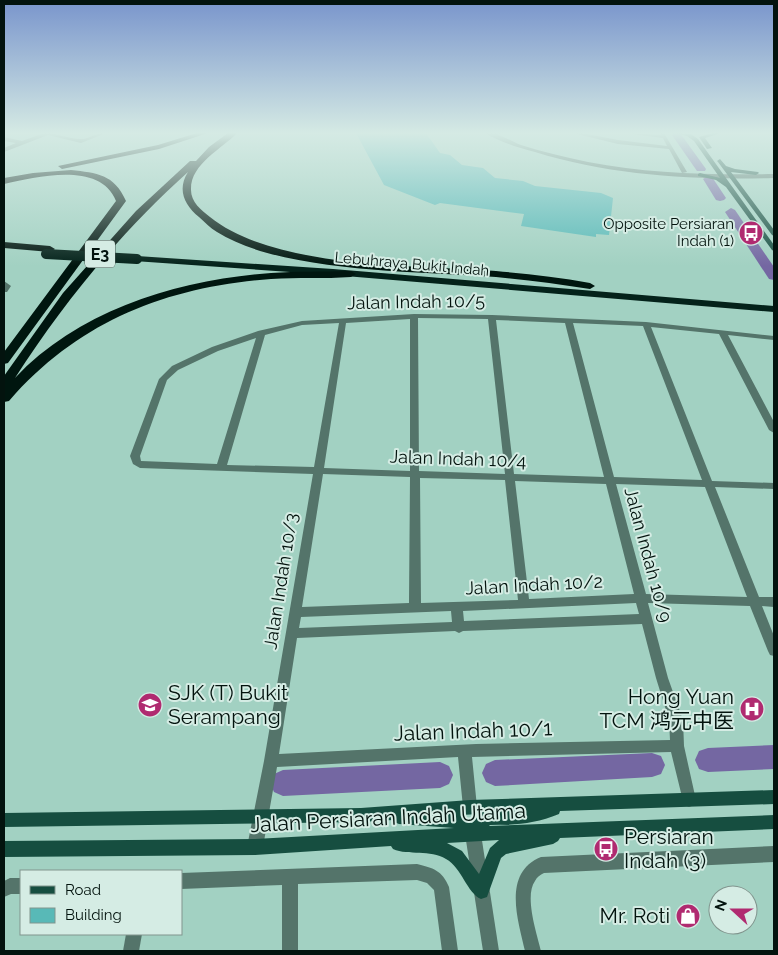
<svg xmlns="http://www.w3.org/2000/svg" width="778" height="955" font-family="Raleway,'Noto Sans SC',sans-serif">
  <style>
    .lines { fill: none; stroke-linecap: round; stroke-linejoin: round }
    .river { fill: #7467a2; fill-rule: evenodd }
    .building { fill: #58b9b7 }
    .minor { fill: #54746a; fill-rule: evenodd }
    .tertiary { fill: #54746a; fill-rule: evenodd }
    .secondary { fill: #164e40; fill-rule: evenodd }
    .trunk { fill: #04221a; fill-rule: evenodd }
    .motorway { fill: #00160f; fill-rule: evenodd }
    .trunk-bridge { stroke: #04221a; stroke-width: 10 }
    .labels { text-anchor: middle; stroke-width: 4; stroke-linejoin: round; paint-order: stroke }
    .far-poi-label { font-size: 15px; fill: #03130e; stroke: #d5ece4; text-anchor: end }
    .far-street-label { font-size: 15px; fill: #03130e; stroke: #d5ece4 }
    .shield { fill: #d5ece4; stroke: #42544e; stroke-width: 1 }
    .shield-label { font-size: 16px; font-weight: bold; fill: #03130e }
    .street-label { font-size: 18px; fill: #03130e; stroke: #d5ece4 }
    .near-poi-label { font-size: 21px; fill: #03130e; stroke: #d5ece4; text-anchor: start }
    .near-street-label { font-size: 21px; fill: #03130e; stroke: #d5ece4 }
  </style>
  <rect width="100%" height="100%" fill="#a2d1c2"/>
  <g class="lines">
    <g class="river">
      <polygon points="674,133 680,133 706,169 705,171 697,171 672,135"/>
      <polygon points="708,176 712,177 726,198 724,200 720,201 716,200 703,179"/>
      <polygon points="731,208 735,210 774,267 774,280 769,279 725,212"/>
      <polygon points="774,745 774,769 708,772 699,769 695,760 699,751 708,748"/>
      <polygon points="652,753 661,756 665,765 661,774 652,777 495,786 486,782 482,773 486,764 495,760"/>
      <polygon points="440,762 449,766 453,775 449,784 440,788 283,796 274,792 270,783 274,774 283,770"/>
    </g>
  </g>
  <polygon class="building" points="356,133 426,133 440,153 450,155 462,165 483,168 495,178 523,181 535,186 601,193 613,198 609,235 596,234 596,237 521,226 524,214 440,203 435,205 384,185"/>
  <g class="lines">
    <g class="minor">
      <path d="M 44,133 C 56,133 67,138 79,139 C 88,140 96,132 106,133 L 81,143 L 48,135 L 4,152 L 4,148 L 16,143 L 4,141 L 4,137 L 22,141 Z"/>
      <polygon points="494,133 502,133 492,137 489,135"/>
      <polygon points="573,133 582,133 618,140 667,146 663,138 624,133 661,135 660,133 664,133 687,172 682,173 669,149 618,144"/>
      <polygon points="4,281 11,286 7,292 4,292"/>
      <path d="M 414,314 L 492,315 L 646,322 L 774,336 L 774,340 L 728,335 L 774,422 L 774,433 L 769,430 L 719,334 L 651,327 L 712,481 L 774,483 L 774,489 L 715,487 L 759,597 L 774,597 L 774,607 L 762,606 L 774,636 L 774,656 L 770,655 L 768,651 L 750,606 L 648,603 L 668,678 L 683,720 L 684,746 L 696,800 L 694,805 L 689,807 L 684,805 L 671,752 L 472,757 L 477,807 L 475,812 L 470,814 L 465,812 L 463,807 L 458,757 L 277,767 L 263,847 L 260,852 L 255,855 L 250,852 L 247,847 L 264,761 L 313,474 L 140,468 L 133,464 L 130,456 L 159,379 L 172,366 L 212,347 L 258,331 L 302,321 ZM 418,318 L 488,319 L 505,474 L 419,471 ZM 410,319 L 410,471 L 324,468 L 346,323 ZM 496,320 L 565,323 L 604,477 L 514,474 ZM 339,323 L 314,467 L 227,465 L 265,335 L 302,325 ZM 573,323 L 643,326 L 702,480 L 614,477 ZM 256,338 L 217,464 L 141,461 L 140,456 L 167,380 L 178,370 L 218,351 ZM 323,474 L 410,477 L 409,603 L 302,607 ZM 420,478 L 505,480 L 518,600 L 421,603 ZM 515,481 L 606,484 L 634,594 L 529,599 ZM 616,484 L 705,487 L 747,597 L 646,594 ZM 636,603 L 639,614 L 464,621 L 463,611 ZM 451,611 L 452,622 L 299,628 L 301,617 ZM 642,624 L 656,678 L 669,720 L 670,740 L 476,744 L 279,754 L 297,638 L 455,631 L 459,633 L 463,631 Z"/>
      <polygon points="473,826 478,829 481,834 499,951 483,951 465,834 468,829"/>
      <path d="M 774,846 L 774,862 L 544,873 C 540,875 537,877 535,881 C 524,896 537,934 541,951 L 525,951 C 518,920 502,873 541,857 Z"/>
      <path d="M 417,864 C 433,868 442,870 449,887 L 458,951 L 442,951 L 434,890 L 427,883 L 417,880 L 298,884 L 298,951 L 282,951 L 282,885 L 181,889 L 181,873 Z"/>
      <polygon points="10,878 21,878 21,894 11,894 4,897 4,881"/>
      <polygon points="126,934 142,934 139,951 123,951"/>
    </g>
    <path class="tertiary" d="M 485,133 C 498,132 510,141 521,145 C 543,152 565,157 588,162 C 649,174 712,175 774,174 L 774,178 C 695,180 612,176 535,152 C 519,148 500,142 485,133 Z"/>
    <g class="secondary">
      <polygon points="676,133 691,134 698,139 774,245 774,251 772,250 726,187 716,180 698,176 698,174 700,173 720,178 694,141 687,136"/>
      <polygon points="713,133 721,133 705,138 712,148 707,149 699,137"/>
      <polygon points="720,159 726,166 735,169 758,172 759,173 756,175 731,172 774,230 774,236 772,235 718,162 717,161"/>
      <path d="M 774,790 L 774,804 L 560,811 L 559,814 C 535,824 515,825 490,825 L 489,826 L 774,815 L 774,829 L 560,838 L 558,841 L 553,844 L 506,854 L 501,858 L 487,897 L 481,899 C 467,893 462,868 446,859 C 430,849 409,856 393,849 L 391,846 L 255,855 L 4,857 L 4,841 L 255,839 L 454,828 L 399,824 L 394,822 L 393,820 L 361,822 L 4,827 L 4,813 L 361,808 L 470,800 ZM 480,814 L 472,823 L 461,815 ZM 499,840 L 490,848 L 479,874 L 462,851 L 447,843 Z"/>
    </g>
    <polygon class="trunk" points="137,256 333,269 774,306 774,312 333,275 134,261 132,259"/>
    <g class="motorway">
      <polygon points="197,133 208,133 159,149 62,169 58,166 158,145"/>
      <path d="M 228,133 L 237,133 C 222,149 190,164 191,190 C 191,202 201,210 210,217 C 275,269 414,265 496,271 C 528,274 559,277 590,283 L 595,286 L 590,289 C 559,284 527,280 496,277 C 418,271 282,273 217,232 C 210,228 205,222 199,217 C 184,205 177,189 188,172 C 121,232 64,302 15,378 C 80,309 179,280 271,273 C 297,271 324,272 351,271 L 356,274 L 351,277 C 324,279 298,277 271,279 C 166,287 79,321 9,401 L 4,402 L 4,376 L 63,293 L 136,211 L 190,161 L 196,161 L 209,147 Z"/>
      <path d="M 71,170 C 97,173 114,174 126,201 L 8,363 L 4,364 L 4,352 L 116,201 C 100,161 37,177 4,184 L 4,178 L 33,173 Z"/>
      <polygon points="4,242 50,246 55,249 50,252 4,248"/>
    </g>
    <polyline class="trunk-bridge" points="46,254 137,259"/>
  </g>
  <linearGradient id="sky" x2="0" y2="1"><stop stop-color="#7995cc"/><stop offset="0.5" stop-color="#d5eae4"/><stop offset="1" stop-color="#d5eae4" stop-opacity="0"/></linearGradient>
  <rect width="778" height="266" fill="url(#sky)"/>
  <defs>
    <symbol id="bus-disc" viewBox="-11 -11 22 22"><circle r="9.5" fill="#b02a70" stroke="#d5ece4"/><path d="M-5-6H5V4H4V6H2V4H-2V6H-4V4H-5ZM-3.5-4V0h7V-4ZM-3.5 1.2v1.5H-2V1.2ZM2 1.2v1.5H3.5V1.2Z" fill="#fff"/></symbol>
    <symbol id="school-disc" viewBox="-11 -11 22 22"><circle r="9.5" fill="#b02a70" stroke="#d5ece4"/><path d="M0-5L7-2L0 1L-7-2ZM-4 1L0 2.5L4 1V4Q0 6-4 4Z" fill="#fff"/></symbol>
    <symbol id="hospital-disc" viewBox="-11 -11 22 22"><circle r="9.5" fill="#b02a70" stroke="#d5ece4"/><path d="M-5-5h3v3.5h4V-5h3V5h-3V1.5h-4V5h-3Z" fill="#fff"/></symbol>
    <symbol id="shop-disc" viewBox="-11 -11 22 22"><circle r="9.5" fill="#b02a70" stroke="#d5ece4"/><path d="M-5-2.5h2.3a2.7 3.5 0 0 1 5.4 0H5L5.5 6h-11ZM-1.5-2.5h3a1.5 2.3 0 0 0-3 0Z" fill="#fff"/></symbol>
  </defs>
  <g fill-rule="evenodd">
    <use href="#bus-disc" x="737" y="219" width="28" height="28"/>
    <use href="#school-disc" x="136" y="691" width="28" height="28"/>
    <use href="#hospital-disc" x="738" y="695" width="28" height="28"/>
    <use href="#bus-disc" x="592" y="835" width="28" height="28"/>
    <use href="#shop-disc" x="674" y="902" width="28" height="28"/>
  </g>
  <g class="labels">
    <g class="far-poi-label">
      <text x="734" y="229">Opposite Persiaran<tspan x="734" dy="17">Indah (1)</tspan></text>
    </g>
    <g class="far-street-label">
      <text transform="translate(412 264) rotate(5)" y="5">Lebuhraya Bukit Indah</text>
    </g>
    <rect class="shield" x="85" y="240.5" width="30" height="27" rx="4"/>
    <g class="shield-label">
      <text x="100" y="260">E3</text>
    </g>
    <g class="street-label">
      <text transform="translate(416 302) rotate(-1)" y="6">Jalan Indah 10/5</text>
      <text transform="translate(458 459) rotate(2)" y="6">Jalan Indah 10/4</text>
      <text transform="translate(648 555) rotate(75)" y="6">Jalan Indah 10/9</text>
      <text transform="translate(281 581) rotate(-81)" y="6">Jalan Indah 10/3</text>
      <text transform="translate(534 585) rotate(-3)" y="6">Jalan Indah 10/2</text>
    </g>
    <g class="near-poi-label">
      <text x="168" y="700">SJK (T) Bukit<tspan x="168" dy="24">Serampang</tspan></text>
      <text x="734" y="704" text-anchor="end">Hong Yuan<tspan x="734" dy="24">TCM 鸿元中医</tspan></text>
      <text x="624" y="844">Persiaran<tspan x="624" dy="24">Indah (3)</tspan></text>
      <text x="670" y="923" text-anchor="end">Mr. Roti</text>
    </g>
    <g class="near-street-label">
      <text transform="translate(473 731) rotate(-2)" y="7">Jalan Indah 10/1</text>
      <text transform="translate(388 818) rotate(-3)" y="7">Jalan Persiaran Indah Utama</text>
    </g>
  </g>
  <rect width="778" height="955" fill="none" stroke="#03130e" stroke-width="10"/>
  <rect x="20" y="870" width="162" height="65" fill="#d5ece4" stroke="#81958e"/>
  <rect x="30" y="886" width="25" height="8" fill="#164e40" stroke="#81958e"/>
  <text x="65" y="895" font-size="15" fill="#03130e">Road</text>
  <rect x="30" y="908" width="25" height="15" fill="#58b9b7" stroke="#81958e"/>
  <text x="65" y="920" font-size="15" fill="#03130e">Building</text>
  <g transform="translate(733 910) rotate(291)"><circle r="24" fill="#d5ece4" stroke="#81958e"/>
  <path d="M0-4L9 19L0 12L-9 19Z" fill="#b02a70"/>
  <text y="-8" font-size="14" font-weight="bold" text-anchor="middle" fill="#03130e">N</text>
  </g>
</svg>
